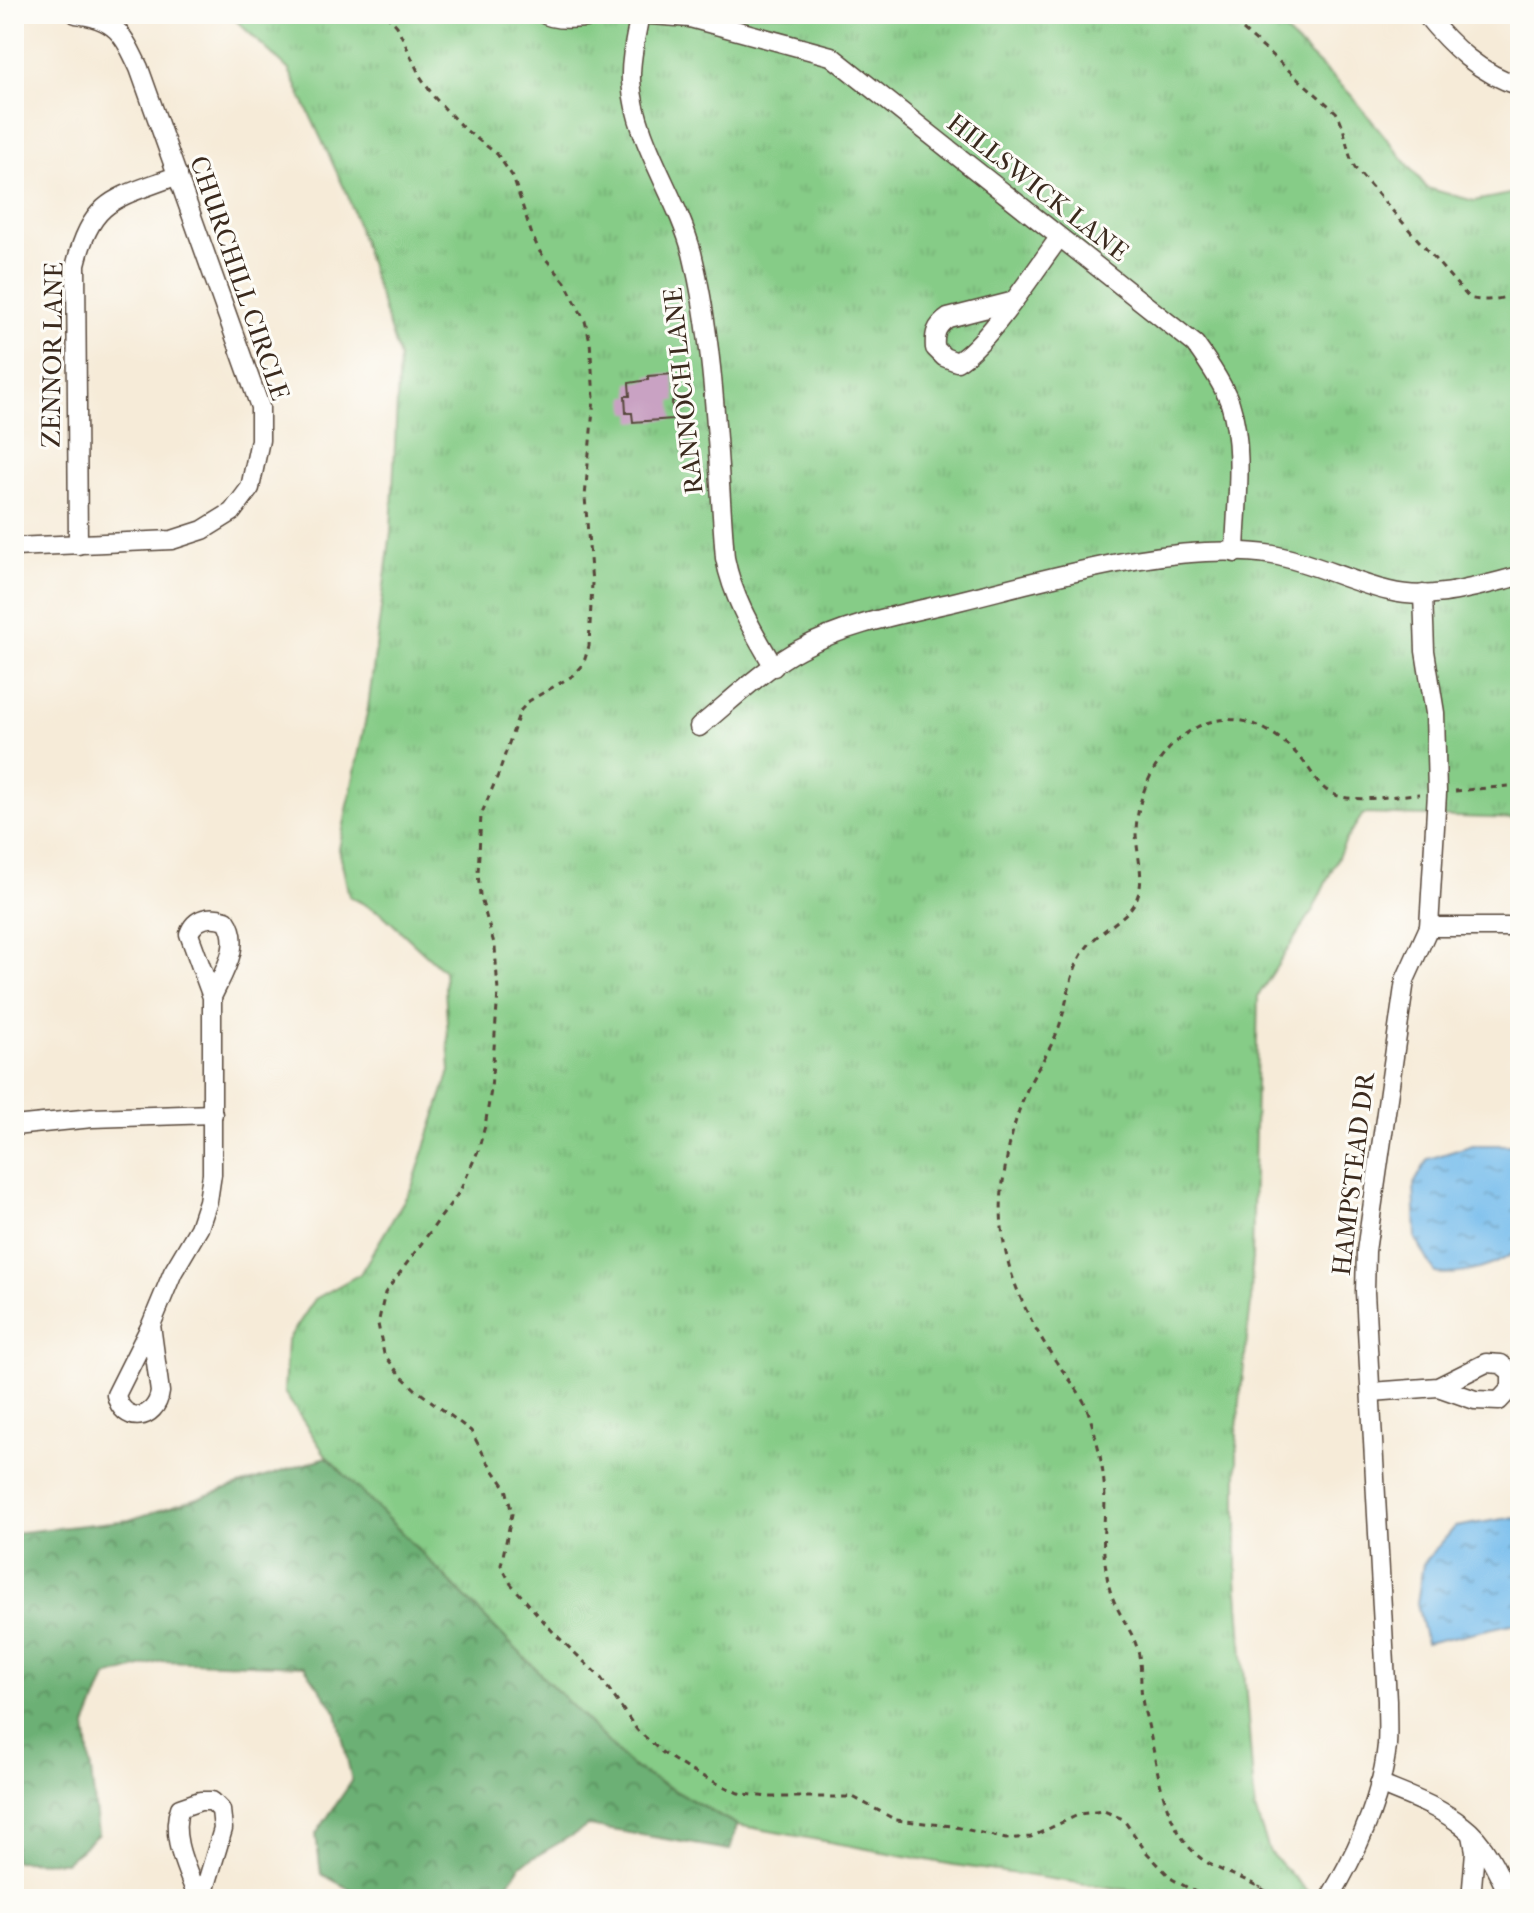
<svg xmlns="http://www.w3.org/2000/svg" width="1534" height="1913" font-family="'IM FELL French Canon',serif">
  <style>
    .grass { fill: url(#grass-tufts); stroke: #607b52; stroke-width: 2 }
    .forest { fill: url(#forest-crowns); stroke: #546d49; stroke-width: 2 }
    .water { fill: url(#water-ripples); stroke: #587385; stroke-width: 2 }
    .building { fill: #c9a2c3 }
    .lines { fill: none; stroke-linecap: round; stroke-linejoin: round }
    .street-casing { stroke: #57473a; stroke-width: 21 }
    .path { stroke: #57473a; stroke-width: 3; stroke-dasharray: 6 6; stroke-linecap: butt }
    .street { stroke: #fff; stroke-width: 18 }
    .labels { text-anchor: middle; stroke-width: 6; stroke-linejoin: round; paint-order: stroke }
    .street-label { font-size: 26px; fill: #3b2a1e; stroke: #fdfcf7 }
  </style>
  <defs>
    <pattern id="grass-tufts" width="24" height="20" patternUnits="userSpaceOnUse" patternTransform="scale(2)"><rect width="24" height="20" fill="#86cc87"/><path d="M3 7l-1-3M5 7V3M7 7l1-3M15 17l-1-3M17 17v-4M19 17l1-3" fill="none" stroke="#75af74"/></pattern>
    <pattern id="forest-crowns" width="20" height="18" patternUnits="userSpaceOnUse" patternTransform="scale(2)"><rect width="20" height="18" fill="#6cb074"/><path d="M2 6a3 3 0 1 1 6 0M12 15a3 3 0 1 1 6 0" fill="none" stroke="#5a8f5f"/></pattern>
    <pattern id="water-ripples" width="26" height="14" patternUnits="userSpaceOnUse" patternTransform="scale(2)"><rect width="26" height="14" fill="#74bcec"/><path d="M2 4q2-2 4 0t4 0M15 11q2-2 4 0t4 0" fill="none" stroke="#6099bf"/></pattern>
  </defs>
  <rect width="100%" height="100%" fill="#fdfcf7"/>
  <filter id="ink" filterUnits="userSpaceOnUse"><feTurbulence type="fractalNoise" baseFrequency=".0125" numOctaves="2"/><feDisplacementMap in="SourceGraphic" scale="16" xChannelSelector="R" yChannelSelector="G"/><feConvolveMatrix kernelMatrix="1 2 1 2 8 2 1 2 1" color-interpolation-filters="sRGB"/></filter>
  <filter id="wash" filterUnits="userSpaceOnUse"><feTurbulence type="fractalNoise" baseFrequency=".006" numOctaves="4" result="noise"/><feDisplacementMap in="SourceGraphic" scale="32" xChannelSelector="R" yChannelSelector="G"/><feGaussianBlur stdDeviation="1.8" result="paint"/><feColorMatrix in="noise" values="0 0 0 0 0 0 0 0 0 0 0 0 0 0 0 0 0 1.4 0 .05"/><feComposite in="paint" operator="in"/></filter>
  <g filter="url(#wash)">
    <rect width="100%" height="100%" fill="#f6ebd8"/>
    <polygon class="grass" points="229,14 1267,14 1351,95 1427,188 1474,201 1520,192 1520,819 1363,814 1346,840 1313,910 1258,996 1251,1303 1237,1428 1237,1578 1255,1810 1270,1853 1315,1899 1152,1899 1142,1892 954,1865 737,1825 633,1768 327,1457 284,1392 287,1341 315,1299 360,1274 412,1187 450,1071 444,971 381,913 349,896 339,849 368,708 391,532 399,358 348,196 289,70"/>
    <polygon class="forest" points="327,1457 633,1768 737,1825 730,1850 588,1826 521,1865 497,1899 369,1899 321,1874 316,1834 352,1781 337,1713 304,1666 162,1661 106,1677 86,1726 98,1834 66,1862 14,1861 14,1533 129,1520"/>
    <g class="water">
      <path d="M 1473,1145 L 1520,1145 L 1520,1249 C 1497,1266 1463,1277 1435,1273 L 1416,1239 L 1414,1184 L 1428,1159 Z"/>
      <polygon points="1509,1518 1520,1519 1520,1622 1426,1643 1417,1603 1423,1564 1455,1527"/>
    </g>
    <g id="blocks">
      <polygon class="building" points="673,374 676,401 672,401 673,419 633,422 632,413 626,413 625,396 630,396 629,383 648,380 648,376"/>
    </g>
  </g>
  <g filter="url(#ink)">
    <use href="#blocks" fill-opacity="0" stroke="#57473a" stroke-width="2"/>
    <g class="lines">
      <defs>
        <g id="street">
          <path d="M 544,14 C 557,24 603,15 621,14"/>
          <path d="M 639,14 L 690,18 L 831,56 L 1195,344 C 1208,362 1222,382 1230,403 C 1245,449 1236,505 1235,553"/>
          <path d="M 640,14 C 636,36 630,59 631,81 C 635,142 677,195 692,253 C 716,352 717,457 725,558 C 733,599 753,631 774,667"/>
          <path d="M 1425,14 C 1451,46 1480,74 1520,86"/>
          <path d="M 1011,302 L 948,318 C 936,326 934,334 935,348 L 944,357 L 957,362 C 989,343 1035,270 1059,238"/>
          <path d="M 78,545 L 76,264 C 92,196 120,198 178,175"/>
          <path d="M 14,547 L 172,540 L 203,530 L 232,512 L 250,488 L 260,440 L 260,407 L 139,68 C 123,34 116,19 76,14"/>
          <path d="M 699,727 C 730,702 765,667 800,649 C 850,622 908,613 962,600 C 1055,577 1178,540 1273,555 C 1312,562 1350,582 1389,591 C 1432,602 1478,586 1520,576"/>
          <polyline points="1429,927 1520,927"/>
          <polyline points="14,1126 92,1118 213,1114"/>
          <path d="M 151,1325 L 160,1392 C 156,1421 123,1425 116,1395 L 151,1325 L 173,1272 L 199,1228 L 208,1201 L 212,1174 L 212,997 L 189,934 C 195,917 210,915 226,920 C 243,944 223,973 212,997"/>
          <polyline points="1372,1392 1438,1387 1475,1400 1499,1401 1511,1388 1511,1372 1501,1364 1486,1363 1438,1387"/>
          <path d="M 1379,1784 C 1408,1796 1438,1806 1463,1826 C 1486,1843 1499,1874 1510,1899"/>
          <path d="M 198,1899 C 188,1871 169,1837 180,1808 L 200,1801 L 212,1801 L 221,1810 L 223,1829 L 202,1899"/>
          <path d="M 1329,1899 C 1356,1854 1382,1798 1387,1745 C 1388,1731 1387,1716 1387,1701 L 1365,1292 L 1366,1251 L 1405,980 L 1429,927 L 1437,793 L 1435,713 L 1425,651 L 1423,594"/>
          <polyline points="1471,1899 1475,1851 1472,1835"/>
        </g>
      </defs>
      <use href="#street" class="street-casing"/>
      <g class="path">
        <polyline points="386,14 397,26 420,76 434,97 463,128 497,154 513,177 532,235 540,252 565,282 585,321 590,341 594,398 585,497 592,583 589,646 583,665 574,675 529,701 520,711 498,775 481,815 478,873 480,895 495,947 498,992 491,1090 485,1126 478,1151 460,1191 385,1293 378,1324 384,1354 399,1374 415,1389 471,1431 487,1461 506,1488 512,1514 501,1565 511,1584 554,1633 601,1678 637,1730 663,1753 689,1770 738,1793 767,1797 853,1797 896,1820 952,1826 1006,1839 1031,1837 1080,1814 1104,1811 1123,1819 1147,1853 1172,1879 1208,1899"/>
        <path d="M 1225,14 L 1336,112 C 1347,129 1345,150 1355,168 L 1469,298 C 1487,303 1503,298 1520,293"/>
        <polyline points="1455,791 1520,785"/>
        <polyline points="1256,1899 1260,1886"/>
        <path d="M 1276,1899 C 1233,1864 1200,1879 1173,1821 C 1159,1791 1156,1760 1149,1729 C 1147,1719 1143,1708 1142,1698 C 1140,1682 1142,1666 1138,1651 C 1133,1632 1121,1618 1114,1601 C 1108,1588 1107,1576 1105,1562 C 1101,1536 1107,1510 1104,1483 C 1102,1460 1096,1436 1089,1414 C 1082,1392 1067,1378 1055,1360 C 1019,1305 994,1249 1003,1182 C 1008,1147 1015,1115 1030,1083 C 1040,1064 1052,1047 1059,1027 C 1068,1002 1069,973 1084,951 C 1098,929 1130,920 1138,895 C 1145,876 1136,852 1136,832 C 1137,791 1160,746 1197,727 C 1239,706 1281,732 1307,766 C 1315,777 1320,788 1333,794 C 1354,804 1395,795 1419,794"/>
      </g>
      <use href="#street" class="street"/>
    </g>
  </g>
  <g class="labels">
    <g class="street-label">
      <text transform="translate(1038 187) rotate(38)" y="9">HILLSWICK LANE</text>
      <text transform="translate(240 278) rotate(71)" y="9">CHURCHILL CIRCLE</text>
      <text transform="translate(52 355) rotate(-89)" y="9">ZENNOR LANE</text>
      <text transform="translate(683 391) rotate(-96)" y="9">RANNOCH LANE</text>
      <text transform="translate(1353 1174) rotate(-83)" y="9">HAMPSTEAD DR</text>
    </g>
  </g>
  <rect width="1534" height="1913" fill="none" stroke="#fdfcf7" stroke-width="48"/>
</svg>
